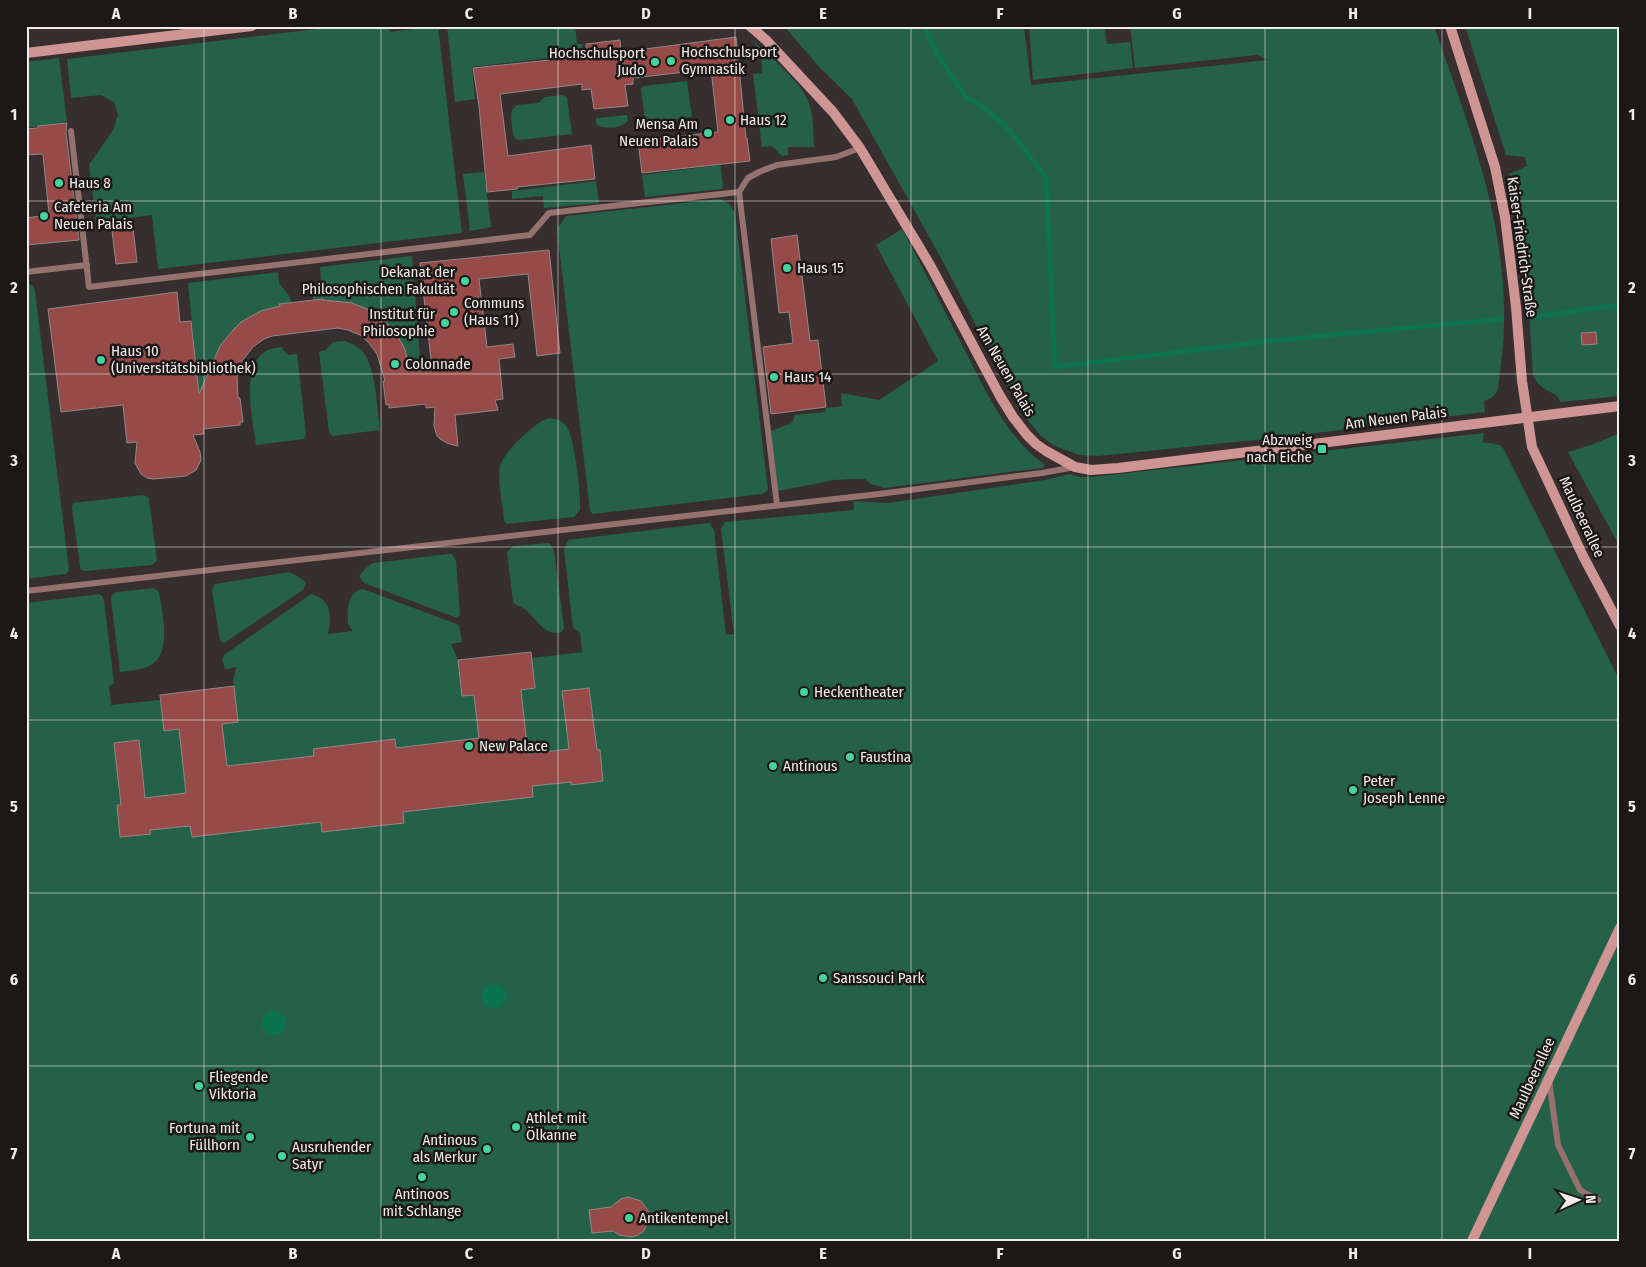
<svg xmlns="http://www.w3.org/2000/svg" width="1646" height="1267" font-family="'Fira Sans Condensed',sans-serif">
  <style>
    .green { fill: #256149 }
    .water { fill: #0c7351 }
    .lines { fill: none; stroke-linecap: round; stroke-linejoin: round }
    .stream { stroke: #0c7351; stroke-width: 4.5 }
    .building { fill: #964b49; stroke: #918786 }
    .lane { stroke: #96726f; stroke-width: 6 }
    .secondary { stroke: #ce9592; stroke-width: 10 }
    .grid { fill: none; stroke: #f1ebeb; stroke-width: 1; stroke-opacity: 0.55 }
    .poi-dot { fill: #45d49e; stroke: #1c1818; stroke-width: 2 }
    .labels { text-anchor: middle; stroke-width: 5; stroke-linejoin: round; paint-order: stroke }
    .poi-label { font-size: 15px; fill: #f1ebeb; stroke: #1c1818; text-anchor: start }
    .street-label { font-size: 15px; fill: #f1ebeb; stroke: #1c1818 }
    .neatline { fill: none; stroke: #f1ebeb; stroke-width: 2 }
    .grid-label { font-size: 16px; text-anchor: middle; font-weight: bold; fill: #f1ebeb }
  </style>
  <rect width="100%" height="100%" fill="#372f2f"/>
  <g class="green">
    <polygon points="342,26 389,26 390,32 438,26 462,233 158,269 152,215 96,222 89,165 113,130 118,115 114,102 101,95 71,98 67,59"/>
    <polygon points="447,26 575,26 577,44 582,44 583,54 472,67 475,99 455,102"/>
    <path d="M 784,26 L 1024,26 L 1031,85 L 1268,60 L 1257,55 L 1135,68 L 1130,26 L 1434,26 C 1466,118 1503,211 1504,310 C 1505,336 1501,363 1498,389 C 1495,396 1491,399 1484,401 L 1485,412 L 1284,437 L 1098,456 L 1079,455 L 1053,445 L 1040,435 L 1021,412 L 941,258 L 852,99 L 820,68 Z"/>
    <polygon points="1029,26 1104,26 1107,44 1130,42 1133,68 1033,80"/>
    <path d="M 1465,26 L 1620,26 L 1620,396 L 1560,402 C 1558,393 1552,394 1545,389 C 1540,386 1536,381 1533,376 L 1527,278 L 1509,174 L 1527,166 L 1525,157 L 1506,155 Z"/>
    <path d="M 751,39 C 768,55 800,80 808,101 C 814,115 813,132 814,147 L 788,147 L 788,155 L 782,156 L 772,146 L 762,147 L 753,74 L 762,73 L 761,51 Z"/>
    <polygon points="59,58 67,122 26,128 26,62"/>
    <polygon points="687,81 692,117 648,122 645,121 641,88 645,86"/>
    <polygon points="563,95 567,98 572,134 520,140 516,139 513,135 511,117 512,110 517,105 538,103 545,97"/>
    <path d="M 627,115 L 628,121 C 619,129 606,130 596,124 L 596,118 Z"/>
    <polygon points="719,165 721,167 723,187 721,189 645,197 642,175"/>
    <polygon points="484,172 491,227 470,231 463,174"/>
    <polygon points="596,181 599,203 544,208 543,196 512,199 512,191"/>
    <polygon points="720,199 729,204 735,213 768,490 762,494 593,514 590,511 557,229 566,216"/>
    <path d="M 902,229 C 922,266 941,304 960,341 C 984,387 1003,434 1045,465 L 1042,468 L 884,488 L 871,484 L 865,479 L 851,479 L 834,480 L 778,491 L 771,431 L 792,423 L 795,415 L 825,412 L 826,408 L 842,406 L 841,393 L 879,400 L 938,361 L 876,245 Z"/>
    <path d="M 412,256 L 421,369 L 423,383 L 410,378 C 404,329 375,298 323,302 L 323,299 L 313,300 L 313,293 L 316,291 L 321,279 L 320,267 Z"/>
    <path d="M 278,272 L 279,283 L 290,297 L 291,302 L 280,304 L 280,307 C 224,319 219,348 199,395 L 188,283 Z"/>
    <polygon points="26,282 33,286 35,291 69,570 66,574 26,579"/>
    <path d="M 345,341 C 352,344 360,347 364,353 C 376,369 377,410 380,430 L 332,436 L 329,432 L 319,352 L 326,350 L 333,342 Z"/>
    <path d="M 282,347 L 283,350 L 288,355 L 297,354 L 306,434 L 304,439 L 256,445 C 253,419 238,362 270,349 C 274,348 279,348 282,347 Z"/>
    <path d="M 549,418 C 556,419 562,420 566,426 C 575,437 581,496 580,510 L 574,517 L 506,524 L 504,521 C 503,505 497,481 500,466 C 504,452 535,422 549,418 Z"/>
    <path d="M 1484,433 L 1483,442 L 1500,445 L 1503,448 L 1620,681 L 1620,1241 L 26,1241 L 26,603 L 99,594 L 102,596 L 104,600 L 114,683 L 109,686 L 111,705 L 160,700 L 234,686 L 233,682 L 236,667 L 225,669 L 222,659 L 224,655 L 311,594 C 332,600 332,616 328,634 L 353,631 L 348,624 C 347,611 347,591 363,589 L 459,625 L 462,642 L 451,644 L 458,660 L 531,652 L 532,658 L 582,652 L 580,632 L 573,628 L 564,550 L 568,540 L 709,523 L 714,530 L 726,635 L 734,634 L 721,529 L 725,522 L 854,510 L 853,501 L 888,503 L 1045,480 L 1069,474 L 1080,477 L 1092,477 Z"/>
    <polygon points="1620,433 1620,547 1568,452 1591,445"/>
    <polygon points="142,495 146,496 149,499 157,561 152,565 85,571 81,570 80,566 72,508 73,503"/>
    <path d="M 549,543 L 554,550 L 564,628 L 562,632 C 544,638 536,616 523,608 C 520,606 517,606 513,602 L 507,552 L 513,546 Z"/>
    <polygon points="449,554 452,554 456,561 460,615 457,618 364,583 359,576 366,568 373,563"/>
    <polygon points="289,572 297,576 306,582 303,590 224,643 220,641 212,590 215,584"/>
    <path d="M 154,588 L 159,592 C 162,614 174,656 147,667 C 139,670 128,671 120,672 L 111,599 L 112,595 L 117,592 Z"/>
  </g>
  <g class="water">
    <circle cx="494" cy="996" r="12"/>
    <circle cx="274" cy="1023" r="12"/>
  </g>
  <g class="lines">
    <g class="stream">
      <polyline points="924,26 937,54 966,97 990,112 1011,132 1046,177 1055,367 1278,340 1502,319"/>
      <polyline points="1532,317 1620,305"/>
    </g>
  </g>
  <g class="building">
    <polygon points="736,37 746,138 747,138 750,161 642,173 638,141 718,132 711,69 633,78 633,84 625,85 628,106 594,109 591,89 582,90 582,84 500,94 508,156 591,145 595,179 517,187 517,189 487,192 479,106 473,68 579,57 579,56 587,55 586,44 620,40 621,51 629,50 630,51"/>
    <polygon points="67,123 66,132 79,240 26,245 26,218 48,215 49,214 43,155 41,154 26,155 26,129 38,128 38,126"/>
    <polygon points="132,220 137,262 116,264 111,222"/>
    <polygon points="797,235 810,341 818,340 826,407 771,414 763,347 793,343 789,312 779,313 771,239"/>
    <polygon points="549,250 560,353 537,356 528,274 479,279 487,347 513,344 515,357 499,359 503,399 495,400 498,410 455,415 458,446 449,444 440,439 437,436 434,426 435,407 426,408 426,404 389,408 389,404 386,405 383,381 385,381 377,354 369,343 360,335 348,330 338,328 272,336 264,339 253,347 242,361 237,377 238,398 240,398 243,422 240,422 240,425 203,429 204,434 193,435 200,452 201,460 196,470 186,476 154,479 147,478 141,474 135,463 137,442 127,443 123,405 61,412 48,309 177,292 180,322 191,321 199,394 220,346 233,330 241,322 261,311 280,306 279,304 323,299 323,300 352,303 372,311 388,324 395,332 405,349 409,370 432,368 420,263"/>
    <polygon points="1596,332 1597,344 1582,345 1581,333"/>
    <polygon points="531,652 535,688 521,690 528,754 569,749 562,691 589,688 597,750 600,750 603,781 571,785 571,782 532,786 533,797 403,812 404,823 322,832 321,822 192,837 190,826 150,830 151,834 120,837 117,805 121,805 114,743 139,740 145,798 186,793 179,729 164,731 160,695 234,686 238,722 222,724 227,766 314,756 313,749 395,739 396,748 479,738 474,695 462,696 458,660"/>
    <polygon points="628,1197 641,1201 649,1212 649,1219 644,1231 638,1235 632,1237 619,1235 613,1231 592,1233 589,1210 611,1207 621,1199"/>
  </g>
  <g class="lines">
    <g class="lane">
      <polyline points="71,131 89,287 530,235 549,213 739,192 748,178 759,172 777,165 836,157 860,148"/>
      <polyline points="739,192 777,505"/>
      <polyline points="26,272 87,265"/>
      <polyline points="26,591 879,494 1042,473 1075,467"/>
      <polyline points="1549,1080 1558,1145 1580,1190 1598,1200"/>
    </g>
    <g class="secondary">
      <polyline points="750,26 766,40 833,112 860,148 930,265 1000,396 1013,417 1027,435 1036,444 1046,451 1075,467 1091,470 1118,468 1620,406"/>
      <polyline points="1450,26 1495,167 1505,217 1516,307 1522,381 1532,447 1583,556 1620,626"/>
      <polyline points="26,53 252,26"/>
      <polyline points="1472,1241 1620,928"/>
    </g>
  </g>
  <path class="grid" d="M 204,26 L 204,1241M 381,26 L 381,1241M 558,26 L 558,1241M 735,26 L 735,1241M 911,26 L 911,1241M 1088,26 L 1088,1241M 1265,26 L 1265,1241M 1442,26 L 1442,1241M 26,201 L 1620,201M 26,374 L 1620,374M 26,547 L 1620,547M 26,720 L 1620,720M 26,893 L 1620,893M 26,1066 L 1620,1066"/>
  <g class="poi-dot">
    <circle cx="671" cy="61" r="5"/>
    <circle cx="655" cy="62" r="5"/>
    <circle cx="730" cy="120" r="5"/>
    <circle cx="708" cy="133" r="5"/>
    <circle cx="59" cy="183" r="5"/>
    <circle cx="44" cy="216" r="5"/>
    <circle cx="787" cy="268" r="5"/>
    <circle cx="465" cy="281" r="5"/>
    <circle cx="454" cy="312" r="5"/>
    <circle cx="445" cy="323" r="5"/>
    <circle cx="101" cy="360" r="5"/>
    <circle cx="395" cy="364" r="5"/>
    <circle cx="774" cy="377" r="5"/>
    <rect x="1317" y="444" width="10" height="10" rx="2.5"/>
    <circle cx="804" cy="692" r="5"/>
    <circle cx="469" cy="746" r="5"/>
    <circle cx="850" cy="757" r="5"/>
    <circle cx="773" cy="766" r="5"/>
    <circle cx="1353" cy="790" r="5"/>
    <circle cx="823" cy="978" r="5"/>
    <circle cx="199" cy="1086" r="5"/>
    <circle cx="516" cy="1127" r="5"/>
    <circle cx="250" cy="1137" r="5"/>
    <circle cx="487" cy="1149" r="5"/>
    <circle cx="282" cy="1156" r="5"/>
    <circle cx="422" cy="1177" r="5"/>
    <circle cx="629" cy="1218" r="5"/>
  </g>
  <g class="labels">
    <g class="poi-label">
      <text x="681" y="57">Hochschulsport<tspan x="681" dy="17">Gymnastik</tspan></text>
      <text x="645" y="58" text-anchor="end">Hochschulsport<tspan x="645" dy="17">Judo</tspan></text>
      <text x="740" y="125">Haus 12</text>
      <text x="698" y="129" text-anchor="end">Mensa Am<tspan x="698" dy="17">Neuen Palais</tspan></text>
      <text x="69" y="188">Haus 8</text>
      <text x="54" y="212">Cafeteria Am<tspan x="54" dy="17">Neuen Palais</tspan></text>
      <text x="797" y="273">Haus 15</text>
      <text x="455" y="277" text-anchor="end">Dekanat der<tspan x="455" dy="17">Philosophischen Fakultät</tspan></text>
      <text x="464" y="308">Communs<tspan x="464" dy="17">(Haus 11)</tspan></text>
      <text x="435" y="319" text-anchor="end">Institut für<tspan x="435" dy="17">Philosophie</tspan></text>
      <text x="111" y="356">Haus 10<tspan x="111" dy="17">(Universitätsbibliothek)</tspan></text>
      <text x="405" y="369">Colonnade</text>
      <text x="784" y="382">Haus 14</text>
      <text x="1312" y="445" text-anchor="end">Abzweig<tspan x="1312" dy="17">nach Eiche</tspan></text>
      <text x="814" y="697">Heckentheater</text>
      <text x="479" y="751">New Palace</text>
      <text x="860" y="762">Faustina</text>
      <text x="783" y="771">Antinous</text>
      <text x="1363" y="786">Peter<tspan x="1363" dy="17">Joseph Lenne</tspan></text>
      <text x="833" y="983">Sanssouci Park</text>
      <text x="209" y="1082">Fliegende<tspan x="209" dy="17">Viktoria</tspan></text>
      <text x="526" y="1123">Athlet mit<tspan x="526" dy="17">Ölkanne</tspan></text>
      <text x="240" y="1133" text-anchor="end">Fortuna mit<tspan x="240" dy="17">Füllhorn</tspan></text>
      <text x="477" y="1145" text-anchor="end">Antinous<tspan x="477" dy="17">als Merkur</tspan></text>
      <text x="292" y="1152">Ausruhender<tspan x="292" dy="17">Satyr</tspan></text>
      <text x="422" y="1199" text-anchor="middle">Antinoos<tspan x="422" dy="17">mit Schlange</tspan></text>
      <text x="639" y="1223">Antikentempel</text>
    </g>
    <g class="street-label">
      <text transform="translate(1522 247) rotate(82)" y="5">Kaiser-Friedrich-Straße</text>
      <text transform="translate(1006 371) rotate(60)" y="5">Am Neuen Palais</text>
      <text transform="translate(1396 418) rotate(-7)" y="5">Am Neuen Palais</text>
      <text transform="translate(1582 517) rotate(65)" y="5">Maulbeerallee</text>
      <text transform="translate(1532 1078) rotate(-65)" y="5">Maulbeerallee</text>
    </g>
  </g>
  <rect width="1646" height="1267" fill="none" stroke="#1c1818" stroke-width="55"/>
  <g transform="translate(1578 1200) rotate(87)" stroke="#1c1818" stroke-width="4" paint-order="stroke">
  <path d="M0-4L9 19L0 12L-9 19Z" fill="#f1ebeb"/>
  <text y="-8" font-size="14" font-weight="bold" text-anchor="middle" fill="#f1ebeb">N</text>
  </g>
  <rect x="28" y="28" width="1590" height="1212" class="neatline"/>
  <g class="grid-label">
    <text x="116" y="19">A</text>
    <text x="293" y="19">B</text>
    <text x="469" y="19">C</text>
    <text x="646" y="19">D</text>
    <text x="823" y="19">E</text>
    <text x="1000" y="19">F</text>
    <text x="1177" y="19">G</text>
    <text x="1353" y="19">H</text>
    <text x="1530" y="19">I</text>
    <text x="14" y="120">1</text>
    <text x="1632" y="120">1</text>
    <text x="14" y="293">2</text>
    <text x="1632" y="293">2</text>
    <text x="14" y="466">3</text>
    <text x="1632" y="466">3</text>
    <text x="14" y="639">4</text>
    <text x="1632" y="639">4</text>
    <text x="14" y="812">5</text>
    <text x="1632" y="812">5</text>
    <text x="14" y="985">6</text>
    <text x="1632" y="985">6</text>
    <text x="14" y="1159">7</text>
    <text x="1632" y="1159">7</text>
    <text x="116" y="1259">A</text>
    <text x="293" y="1259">B</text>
    <text x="469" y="1259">C</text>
    <text x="646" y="1259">D</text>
    <text x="823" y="1259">E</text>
    <text x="1000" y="1259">F</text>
    <text x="1177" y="1259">G</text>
    <text x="1353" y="1259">H</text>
    <text x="1530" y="1259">I</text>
  </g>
</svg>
